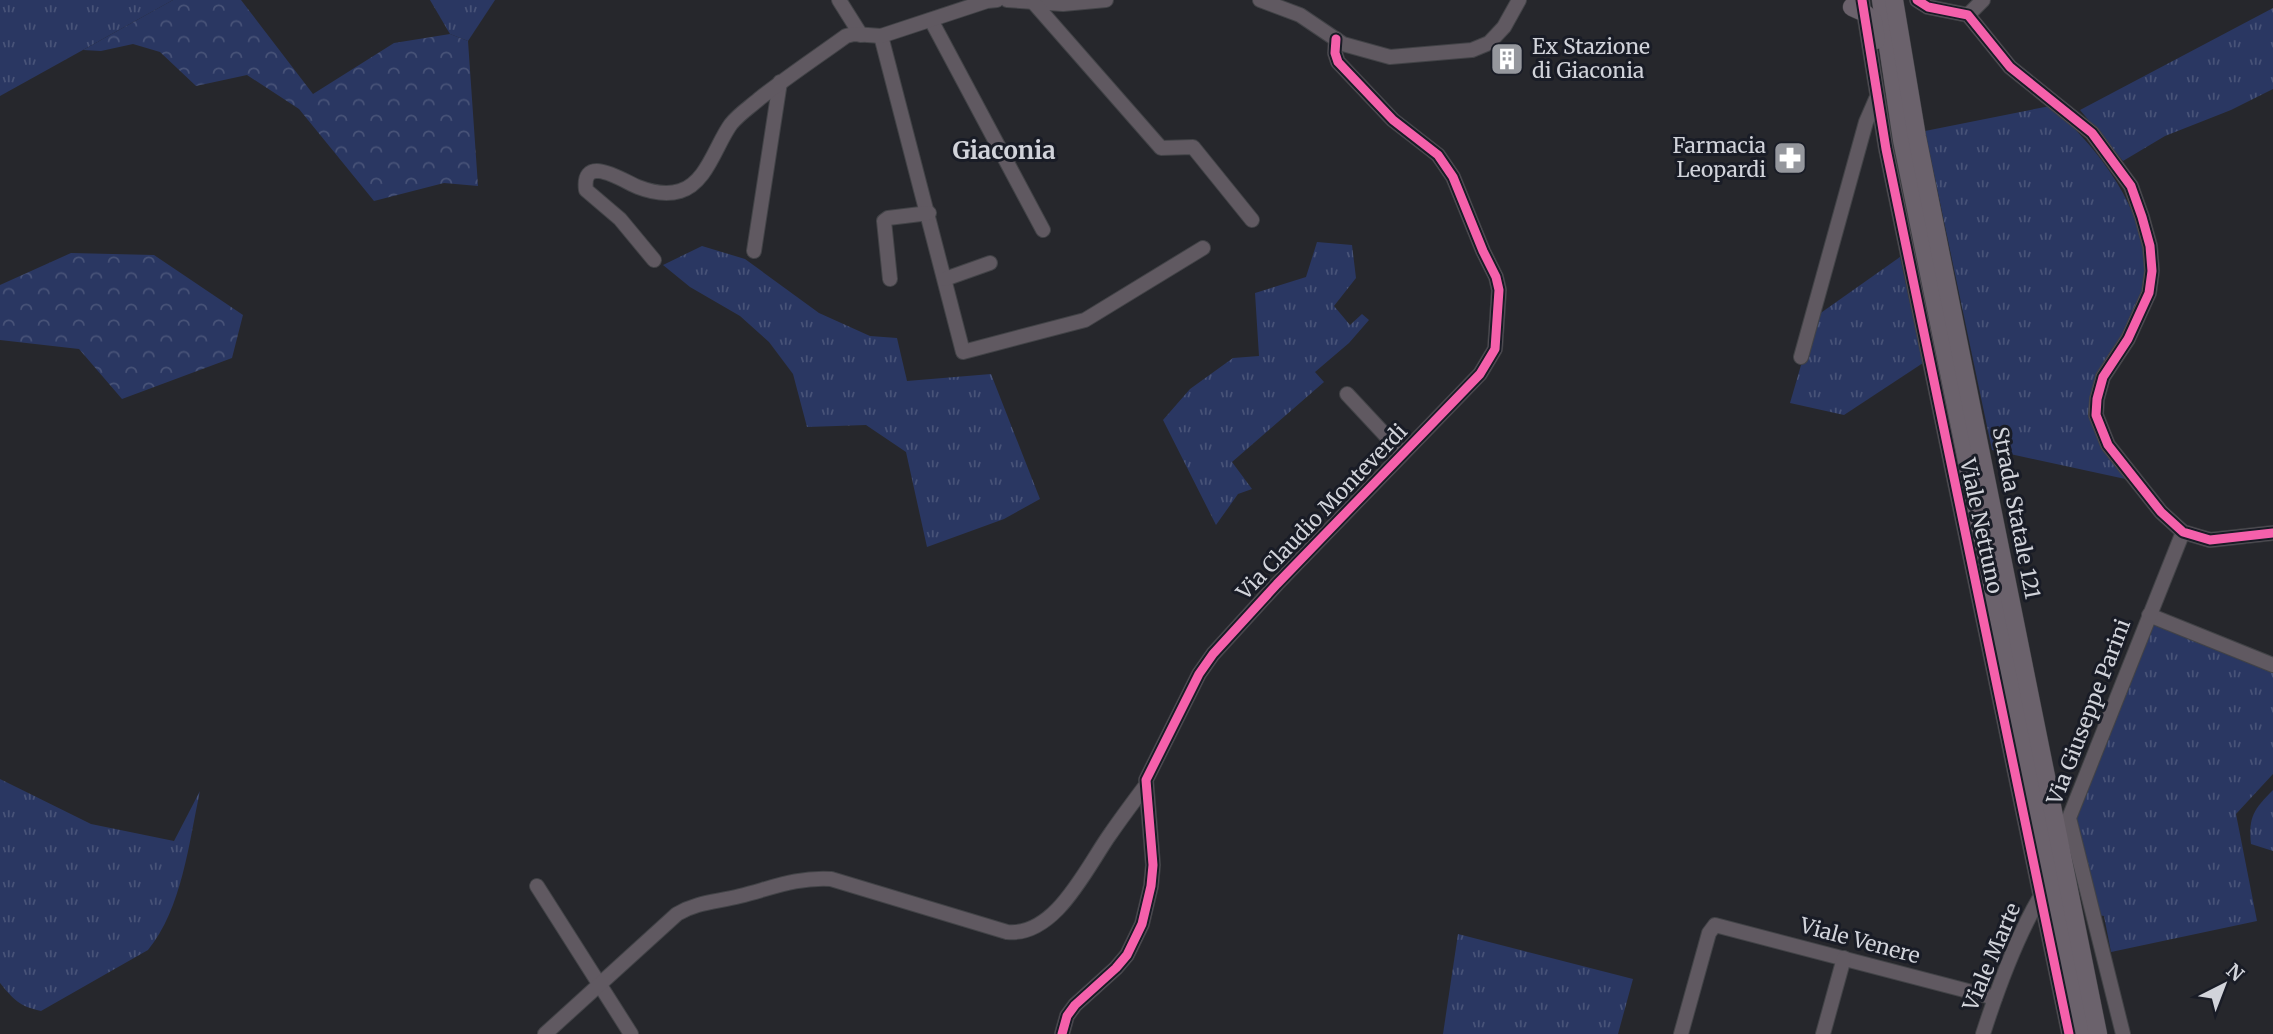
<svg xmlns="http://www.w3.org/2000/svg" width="2273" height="1034" font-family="Merriweather,serif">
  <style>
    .grass { fill: url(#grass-tufts) }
    .forest { fill: url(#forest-crowns) }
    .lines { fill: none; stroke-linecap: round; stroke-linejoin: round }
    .minor-casing { stroke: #424347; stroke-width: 16 }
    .major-casing { stroke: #424347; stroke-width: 19 }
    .minor { stroke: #605961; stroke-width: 14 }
    .major { stroke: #6b626c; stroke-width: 18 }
    .cycleway-casing { stroke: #191c26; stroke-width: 13 }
    .cycleway { stroke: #f560ab; stroke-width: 9 }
    .labels { text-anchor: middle; stroke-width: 6; stroke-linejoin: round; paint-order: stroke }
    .poi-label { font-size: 21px; fill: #d1d3da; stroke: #191c26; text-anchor: start }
    .street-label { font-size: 21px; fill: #d1d3da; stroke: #191c26 }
    .quarter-label { font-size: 24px; font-weight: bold; fill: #d1d3da; stroke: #191c26 }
  </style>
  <defs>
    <pattern id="grass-tufts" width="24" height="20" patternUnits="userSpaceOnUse" patternTransform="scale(1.75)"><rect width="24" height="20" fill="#2a3762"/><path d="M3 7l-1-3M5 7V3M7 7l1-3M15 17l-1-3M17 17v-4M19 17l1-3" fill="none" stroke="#485378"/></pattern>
    <pattern id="forest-crowns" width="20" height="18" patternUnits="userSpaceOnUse" patternTransform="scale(1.75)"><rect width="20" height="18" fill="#2a3762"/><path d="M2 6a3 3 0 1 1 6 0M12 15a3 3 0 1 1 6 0" fill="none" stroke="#485378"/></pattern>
  </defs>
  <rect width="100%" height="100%" fill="#26272c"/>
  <g class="grass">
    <polygon points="0,0 173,0 0,96"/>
    <polygon points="430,0 495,0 468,41 450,34"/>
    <polygon points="2273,8 2273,89 2231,110 2165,136 2123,161 2080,110"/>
    <path d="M 2050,106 C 2099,147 2157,222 2143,290 C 2141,299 2136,307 2133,315 C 2120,343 2106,370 2092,397 L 2130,480 L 1992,450 L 1925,131 Z"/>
    <polygon points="1317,242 1352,245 1356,278 1334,306 1350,325 1362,314 1369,320 1349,343 1315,372 1324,382 1232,462 1252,489 1238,494 1216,525 1163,420 1190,389 1233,358 1259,356 1255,293 1306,277"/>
    <polygon points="702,246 745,259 819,313 870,336 897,338 907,381 991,374 1040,499 1004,519 927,547 906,452 866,425 807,427 793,374 769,342 740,316 690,287 663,265"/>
    <polygon points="1900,257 1923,363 1844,415 1790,403 1815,317"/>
    <polygon points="2157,623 2273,670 2273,774 2236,814 2257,921 2111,952 2104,916 2098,915 2078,845 2076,811 2150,624"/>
    <path d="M 0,779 L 91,824 L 174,841 L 200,791 C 189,842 182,909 148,950 L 41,1011 C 19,1006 14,1000 0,983 Z"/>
    <path d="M 2273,790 L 2273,851 L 2251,844 C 2248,817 2254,809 2273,790 Z"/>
    <polygon points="1458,934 1633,979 1618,1034 1443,1034"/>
  </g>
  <g class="forest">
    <polygon points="173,0 241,0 313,94 394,43 450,34 468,41 478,186 444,183 374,201 299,109 247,75 196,86 160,52 133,44 101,51 83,50"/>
    <polygon points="71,253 154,255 243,315 232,358 122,399 79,349 0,340 0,285"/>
  </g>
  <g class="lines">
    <defs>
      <g id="minor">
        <polyline points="839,0 861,35"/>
        <polyline points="1007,0 1063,4 1106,0"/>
        <polyline points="1260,0 1300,15 1343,44 1390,57 1472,50 1489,43 1504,27 1519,0"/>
        <polyline points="1862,0 1886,149 2069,1034"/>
        <polyline points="1917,0 1928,7 1968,15 2010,67 2092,133 2131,186 2142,217 2150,246 2152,271 2149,293 2128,339 2103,377 2097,399 2096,415 2108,445 2161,512 2183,532 2210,540 2273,533"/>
        <polyline points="1033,2 1161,148 1193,147 1252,220"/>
        <polyline points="1968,15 1983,0"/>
        <polyline points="931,20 1043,230"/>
        <polyline points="881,36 963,352 1085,320 1203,248"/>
        <polyline points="754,251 780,82"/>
        <path d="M 654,260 L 620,219 L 586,190 C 581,152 625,182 638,187 C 651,192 667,195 680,191 C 707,183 716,144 731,124 C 739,114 750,107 759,99 C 787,77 817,57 846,36 L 854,34 L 881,36 L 987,1 L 997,0"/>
        <polyline points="890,279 884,221 888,218 929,213"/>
        <polyline points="945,279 990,263"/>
        <polyline points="1801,357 1866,122 1876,99"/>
        <polyline points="1347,394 1402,453"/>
        <polyline points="2149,615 2273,665"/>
        <polyline points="537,886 631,1034"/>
        <path d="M 545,1034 L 677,914 C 697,902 717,902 740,896 C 772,888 797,877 831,879 L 1007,932 C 1056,937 1087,866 1111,833 C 1122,817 1134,801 1146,785"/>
        <polyline points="1062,1034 1067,1016 1075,1005 1116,968 1127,955 1142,924 1151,886 1153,865 1146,780 1199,674 1213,654 1277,584 1480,374 1495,349 1499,290 1496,277 1483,251 1453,177 1438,155 1393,120 1338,62 1335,53 1336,39"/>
        <polyline points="1681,1034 1709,933 1715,925 1995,998"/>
        <polyline points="1823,1034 1844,958"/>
        <path d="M 1983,1034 C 1998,987 2015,940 2040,897"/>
        <polyline points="2123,1034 2069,818 2183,532"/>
      </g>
      <g id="major">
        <polyline points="1881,0 1902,140 2083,1034"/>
        <polyline points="1894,0 1917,137 2098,1034"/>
        <polyline points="1852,7 1863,12 1873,21 1876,40"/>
      </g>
    </defs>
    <use href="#minor" class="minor-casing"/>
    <use href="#major" class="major-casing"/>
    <use href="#minor" class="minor"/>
    <use href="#major" class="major"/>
    <defs>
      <g id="cycleway">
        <polyline points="1862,0 1886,149 2069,1034"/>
        <polyline points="1917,0 1928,7 1968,15 2010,67 2092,133 2131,186 2142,217 2150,246 2152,271 2149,293 2128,339 2103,377 2097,399 2096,415 2108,445 2161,512 2183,532 2210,540 2273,533"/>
        <polyline points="1062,1034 1067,1016 1075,1005 1116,968 1127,955 1142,924 1151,886 1153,865 1146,780 1199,674 1213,654 1277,584 1480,374 1495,349 1499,290 1496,277 1483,251 1453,177 1438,155 1393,120 1338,62 1335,53 1336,39"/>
      </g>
    </defs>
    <use href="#cycleway" class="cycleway-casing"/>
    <use href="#cycleway" class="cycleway"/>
  </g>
  <defs>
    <symbol id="building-square" viewBox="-11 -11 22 22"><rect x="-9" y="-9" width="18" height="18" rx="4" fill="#95979d" stroke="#191c26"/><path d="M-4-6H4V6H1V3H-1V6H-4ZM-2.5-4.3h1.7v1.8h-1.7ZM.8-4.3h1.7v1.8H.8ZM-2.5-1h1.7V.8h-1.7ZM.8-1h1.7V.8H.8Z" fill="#fff"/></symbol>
    <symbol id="pharmacy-square" viewBox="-11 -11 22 22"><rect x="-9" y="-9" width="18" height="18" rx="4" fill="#95979d" stroke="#191c26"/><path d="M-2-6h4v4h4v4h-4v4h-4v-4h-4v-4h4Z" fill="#fff"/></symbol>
  </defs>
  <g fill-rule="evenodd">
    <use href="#building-square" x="1488" y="40" width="38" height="38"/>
    <use href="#pharmacy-square" x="1771" y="139" width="38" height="38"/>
  </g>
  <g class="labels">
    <g class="poi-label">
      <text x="1532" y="54">Ex Stazione<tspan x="1532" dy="24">di Giaconia</tspan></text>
      <text x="1766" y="153" text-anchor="end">Farmacia<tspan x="1766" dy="24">Leopardi</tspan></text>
    </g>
    <g class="street-label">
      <text transform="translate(1322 512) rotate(-46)" y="7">Via Claudio Monteverdi</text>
      <text transform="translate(2016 513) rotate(79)" y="7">Strada Statale 121</text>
      <text transform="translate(1981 526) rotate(78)" y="7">Viale Nettuno</text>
      <text transform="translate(2089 712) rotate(-69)" y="7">Via Giuseppe Parini</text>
      <text transform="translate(1860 941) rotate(15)" y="7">Viale Venere</text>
      <text transform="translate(1992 957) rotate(-67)" y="7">Viale Marte</text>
    </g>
    <g class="quarter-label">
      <text x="1004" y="159">Giaconia</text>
    </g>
  </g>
  <g transform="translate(2224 985) rotate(42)" stroke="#191c26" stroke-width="5" paint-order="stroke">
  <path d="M0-5L12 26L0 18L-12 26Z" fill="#d1d3da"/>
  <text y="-10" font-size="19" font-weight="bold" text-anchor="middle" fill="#d1d3da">N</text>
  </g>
</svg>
